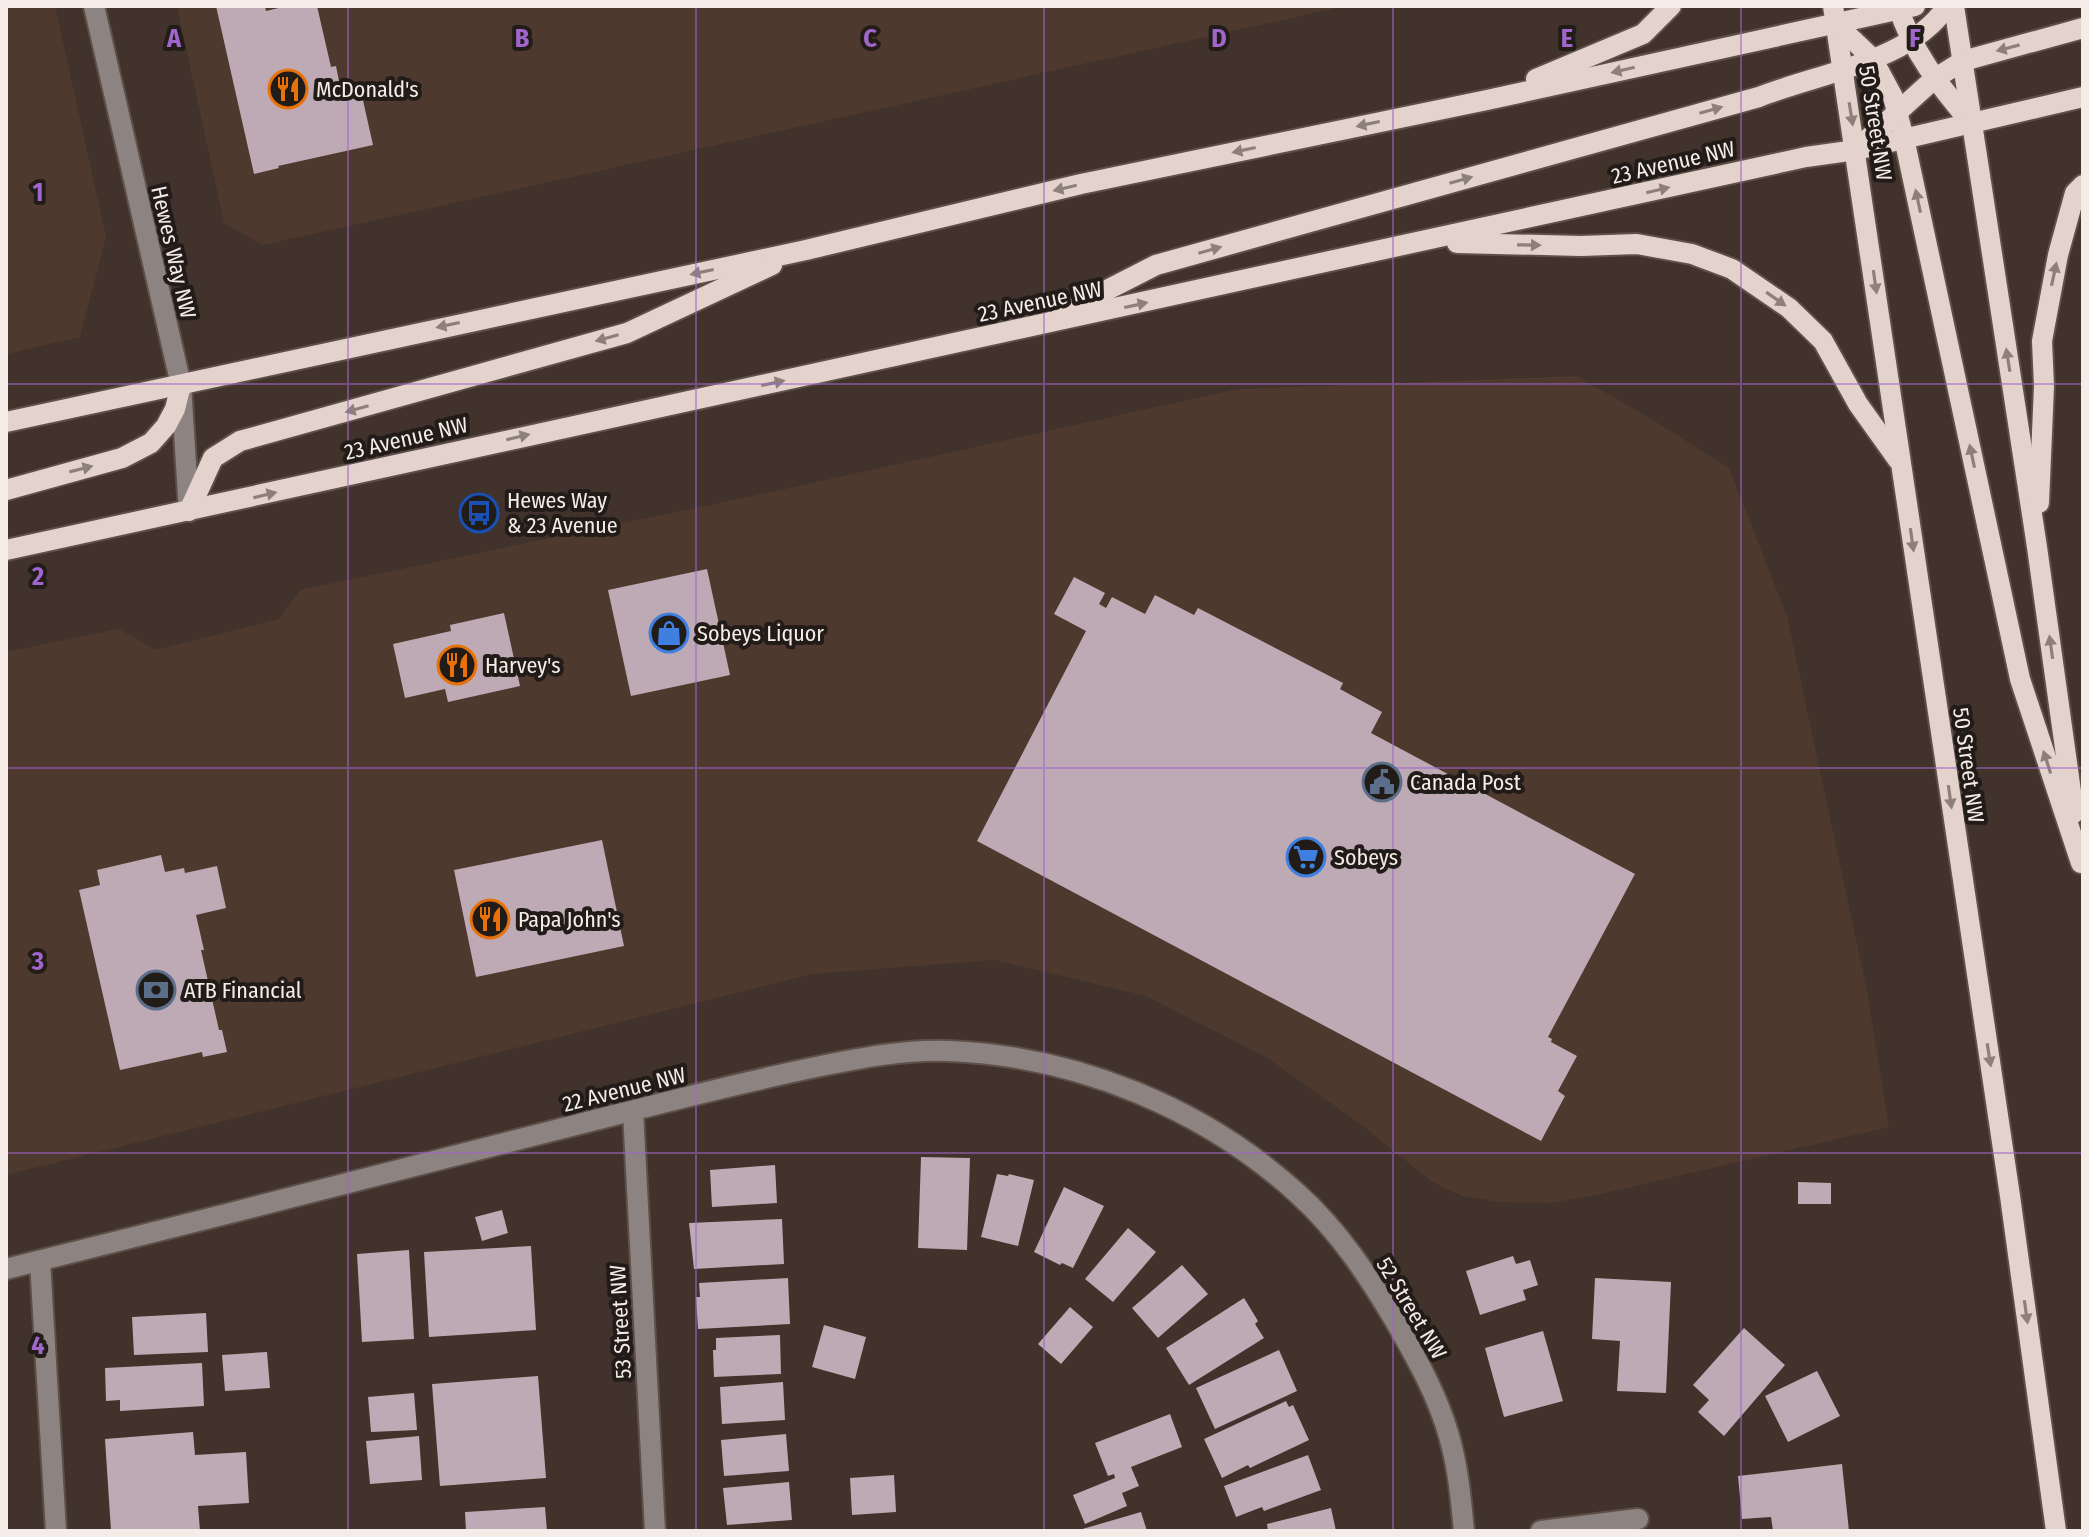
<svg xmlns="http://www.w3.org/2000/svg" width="2089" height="1537" font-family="'Fira Sans Condensed',sans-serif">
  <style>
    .built { fill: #4e392e }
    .building { fill: #bdaab4 }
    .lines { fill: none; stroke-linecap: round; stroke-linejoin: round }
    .minor-casing { stroke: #5e5049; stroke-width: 24 }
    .major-casing { stroke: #5e5049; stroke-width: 24 }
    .minor { stroke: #8d8481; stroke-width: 20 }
    .major { stroke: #e4d2cd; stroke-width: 20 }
    .oneway { fill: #8d807c }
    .grid { fill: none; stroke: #a066cb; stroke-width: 2; stroke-opacity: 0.55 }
    .labels { text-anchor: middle; stroke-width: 8; stroke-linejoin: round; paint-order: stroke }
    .poi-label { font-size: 22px; fill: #f5ece7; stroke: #221c18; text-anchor: start }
    .street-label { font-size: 22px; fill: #f5ece7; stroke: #221c18 }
    .grid-label { font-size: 26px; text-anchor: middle; font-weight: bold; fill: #a066cb; stroke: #221c18; stroke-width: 8; stroke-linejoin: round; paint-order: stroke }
  </style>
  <rect width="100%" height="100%" fill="#41322b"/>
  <g class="built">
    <polygon points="6,6 55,6 106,237 80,337 6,354"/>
    <polygon points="177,6 1346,6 263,245 224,223"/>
    <polygon points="1577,376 1658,423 1729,468 1787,616 1867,991 1889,1127 1592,1196 1550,1203 1500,1202 1462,1196 1432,1182 1363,1126 1266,1057 1146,996 995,960 812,974 6,1175 6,652 119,629 156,650 279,619 300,590 753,496 1238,389"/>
  </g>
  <g class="building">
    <polygon points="216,6 265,6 266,11 287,6 317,6 331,67 336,66 341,91 360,87 373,145 278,166 279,168 254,174"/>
    <polygon points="707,569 730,675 631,696 608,590"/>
    <polygon points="1074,577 1105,593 1099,604 1106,608 1112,597 1145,614 1155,595 1194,615 1198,608 1343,683 1340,689 1382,712 1371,733 1635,874 1548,1037 1552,1039 1551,1042 1577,1056 1558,1091 1565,1096 1541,1141 977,841 1086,631 1054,614"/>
    <polygon points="504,613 520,686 448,702 445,689 405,698 393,644 451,631 450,625"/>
    <polygon points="602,840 624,946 476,977 454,870"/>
    <polygon points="161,855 165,872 184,868 185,873 217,866 226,908 196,915 204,950 201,950 219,1030 222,1030 227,1052 203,1057 202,1052 120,1070 79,890 100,885 97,870"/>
    <polygon points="921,1157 970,1158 967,1250 918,1248"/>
    <polygon points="775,1165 777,1203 712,1207 710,1170"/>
    <polygon points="997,1174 1008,1176 1009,1174 1034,1180 1018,1246 981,1237"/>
    <polygon points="1798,1182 1831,1183 1831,1204 1798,1204"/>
    <polygon points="1064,1187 1104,1206 1073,1268 1062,1263 1060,1265 1034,1252"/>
    <polygon points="502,1210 508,1233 482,1241 475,1217"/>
    <polygon points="782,1219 784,1264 694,1269 689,1223"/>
    <polygon points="1128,1228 1156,1252 1113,1302 1085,1279"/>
    <polygon points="531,1246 536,1330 429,1337 424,1252"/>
    <polygon points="409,1250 414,1339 362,1342 357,1254"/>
    <polygon points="1513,1256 1516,1264 1530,1260 1538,1285 1523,1290 1526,1300 1480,1315 1466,1271"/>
    <polygon points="1182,1265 1208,1294 1158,1338 1132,1308"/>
    <polygon points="788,1278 790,1324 698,1329 696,1297 700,1297 699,1283"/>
    <polygon points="1595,1278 1671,1282 1666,1393 1617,1391 1620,1341 1592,1339"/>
    <polygon points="1244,1298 1258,1321 1255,1324 1264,1338 1189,1385 1166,1348"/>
    <polygon points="1070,1307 1093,1327 1061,1364 1038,1344"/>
    <polygon points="206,1313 208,1352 134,1355 132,1317"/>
    <polygon points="824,1325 866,1337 855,1379 812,1367"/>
    <polygon points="1744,1328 1785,1365 1724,1436 1698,1412 1709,1400 1693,1385"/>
    <polygon points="1543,1331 1563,1401 1504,1417 1485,1348"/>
    <polygon points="780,1335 781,1374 714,1377 713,1350 716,1350 716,1338"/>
    <polygon points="1279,1350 1297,1391 1215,1429 1196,1388"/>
    <polygon points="267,1352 270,1388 225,1391 222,1355"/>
    <polygon points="202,1363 204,1406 120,1411 120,1400 106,1401 105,1368"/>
    <polygon points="1817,1371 1840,1416 1788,1442 1765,1396"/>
    <polygon points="538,1376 546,1478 440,1486 432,1384"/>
    <polygon points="783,1382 785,1420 722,1424 720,1387"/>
    <polygon points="414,1393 417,1430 371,1432 368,1397"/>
    <polygon points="1286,1401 1289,1407 1293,1405 1309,1440 1250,1468 1248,1465 1222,1478 1204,1439"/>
    <polygon points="1170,1414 1182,1447 1131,1467 1139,1486 1122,1493 1127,1506 1085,1524 1073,1495 1115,1478 1114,1474 1108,1476 1095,1443"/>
    <polygon points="193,1432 195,1455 246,1452 249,1503 198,1506 200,1531 111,1531 105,1439"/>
    <polygon points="786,1434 789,1471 724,1476 721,1440"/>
    <polygon points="419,1436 422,1480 370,1484 366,1441"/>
    <polygon points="1308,1455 1321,1490 1264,1511 1262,1507 1236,1517 1224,1486"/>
    <polygon points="1842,1464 1849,1531 1773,1531 1771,1517 1742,1519 1738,1476"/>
    <polygon points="894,1475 896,1512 852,1515 850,1478"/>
    <polygon points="789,1482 792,1520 727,1525 723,1488"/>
    <polygon points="545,1507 547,1531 466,1531 465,1512"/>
    <polygon points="1331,1508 1336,1531 1268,1531 1267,1524"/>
    <polygon points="1141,1512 1147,1531 1079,1531 1079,1530"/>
  </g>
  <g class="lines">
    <defs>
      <g id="minor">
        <polyline points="94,6 181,385 189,511"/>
        <polyline points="633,1111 655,1531"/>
        <polyline points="40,1261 56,1531"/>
        <path d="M 6,1269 C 204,1220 401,1170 599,1119 C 669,1101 740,1083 811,1068 C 856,1059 903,1049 949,1051 C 1076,1056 1204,1108 1298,1194 C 1339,1231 1370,1278 1398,1326 C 1418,1361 1438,1397 1449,1436 C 1458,1467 1461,1499 1464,1531"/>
        <polyline points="1541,1531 1638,1519"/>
      </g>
      <g id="major">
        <polyline points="1833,6 2010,1196 2056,1531"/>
        <path d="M 1898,6 C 1912,52 1940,86 1970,122"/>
        <polyline points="1954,6 2037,547 2074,813"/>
        <polyline points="1836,24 1872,58 1893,97 1904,138 2020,679 2081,863"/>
        <polyline points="1536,79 1643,34 1671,6"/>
        <polyline points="1859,147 1934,79 1963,61 2083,28"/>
        <polyline points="1457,243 1581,246 1637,244 1692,254 1732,269 1789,308 1823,341 1858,404 1898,460"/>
        <path d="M 1062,313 L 1156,265 L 1759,97 C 1819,73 1910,62 1947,6"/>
        <polyline points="6,422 806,250 1081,184 1487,100 1915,6"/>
        <polyline points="6,490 122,458 151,443 166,426 175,409 181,385"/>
        <polyline points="2039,503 2044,386 2042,341 2058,255 2075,193 2083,185"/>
        <polyline points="189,511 213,458 240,441 627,333 772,265"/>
        <polyline points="6,550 1806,157 1856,150 2083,97"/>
      </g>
    </defs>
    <use href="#minor" class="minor-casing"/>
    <use href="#major" class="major-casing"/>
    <use href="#minor" class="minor"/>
    <use href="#major" class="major"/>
  </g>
  <defs><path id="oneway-solid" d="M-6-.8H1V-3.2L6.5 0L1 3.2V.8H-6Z" transform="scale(2)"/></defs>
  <g class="oneway">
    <use href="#oneway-solid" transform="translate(2008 48) rotate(165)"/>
    <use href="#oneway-solid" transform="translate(1623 70) rotate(167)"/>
    <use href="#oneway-solid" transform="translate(1711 110) rotate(-16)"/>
    <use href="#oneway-solid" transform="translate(1851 114) rotate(81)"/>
    <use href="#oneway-solid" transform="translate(1368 124) rotate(168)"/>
    <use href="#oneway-solid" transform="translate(1244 150) rotate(168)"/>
    <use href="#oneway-solid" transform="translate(1461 180) rotate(-16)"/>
    <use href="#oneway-solid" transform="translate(1065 188) rotate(167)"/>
    <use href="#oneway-solid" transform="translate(1658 190) rotate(-13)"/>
    <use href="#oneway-solid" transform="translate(1918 201) rotate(-102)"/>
    <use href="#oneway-solid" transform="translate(1529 245) rotate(1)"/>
    <use href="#oneway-solid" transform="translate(1210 250) rotate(-16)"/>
    <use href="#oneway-solid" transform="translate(702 272) rotate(168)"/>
    <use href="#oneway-solid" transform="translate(2054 274) rotate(-78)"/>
    <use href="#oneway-solid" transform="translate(1875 282) rotate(82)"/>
    <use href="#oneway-solid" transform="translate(1776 299) rotate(35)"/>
    <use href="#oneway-solid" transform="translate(1136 305) rotate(-12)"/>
    <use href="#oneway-solid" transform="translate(448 325) rotate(168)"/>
    <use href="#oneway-solid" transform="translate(607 338) rotate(164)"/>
    <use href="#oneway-solid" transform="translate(2008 360) rotate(-99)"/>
    <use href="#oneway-solid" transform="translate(773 383) rotate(-12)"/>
    <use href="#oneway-solid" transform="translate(357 409) rotate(164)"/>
    <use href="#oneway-solid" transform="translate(518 437) rotate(-13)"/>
    <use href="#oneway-solid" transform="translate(1972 456) rotate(-102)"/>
    <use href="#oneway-solid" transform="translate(81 469) rotate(-14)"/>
    <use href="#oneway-solid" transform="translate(265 495) rotate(-13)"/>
    <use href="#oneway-solid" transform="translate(1912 540) rotate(82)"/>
    <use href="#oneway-solid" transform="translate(2051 647) rotate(-98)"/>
    <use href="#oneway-solid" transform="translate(2047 762) rotate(-108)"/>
    <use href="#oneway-solid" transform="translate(1950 797) rotate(82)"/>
    <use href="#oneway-solid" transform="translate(1989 1055) rotate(81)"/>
    <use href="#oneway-solid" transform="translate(2026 1312) rotate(82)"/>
  </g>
  <path class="grid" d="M 348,6 L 348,1531M 696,6 L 696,1531M 1044,6 L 1044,1531M 1393,6 L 1393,1531M 1741,6 L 1741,1531M 6,384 L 2083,384M 6,768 L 2083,768M 6,1153 L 2083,1153"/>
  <defs>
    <symbol id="restaurant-ring" viewBox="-11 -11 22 22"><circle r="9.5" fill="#221c18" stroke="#e8710a" stroke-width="1.5"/><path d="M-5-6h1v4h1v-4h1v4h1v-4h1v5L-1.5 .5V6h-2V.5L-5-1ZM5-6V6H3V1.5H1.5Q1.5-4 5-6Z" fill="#e8710a"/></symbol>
    <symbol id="bus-ring" viewBox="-11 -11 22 22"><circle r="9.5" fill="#221c18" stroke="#1a4fb4" stroke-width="1.5"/><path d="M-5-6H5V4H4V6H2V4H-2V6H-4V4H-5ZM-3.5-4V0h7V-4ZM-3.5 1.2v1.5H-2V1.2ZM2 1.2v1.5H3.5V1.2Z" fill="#1a4fb4"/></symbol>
    <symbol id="shop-ring" viewBox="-11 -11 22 22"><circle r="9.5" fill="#221c18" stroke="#3f7fe0" stroke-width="1.5"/><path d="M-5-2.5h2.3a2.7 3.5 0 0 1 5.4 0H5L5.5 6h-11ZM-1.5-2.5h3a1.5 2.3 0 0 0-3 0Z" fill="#3f7fe0"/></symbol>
    <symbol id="civic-ring" viewBox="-11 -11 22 22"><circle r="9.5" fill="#221c18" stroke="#5c6f8a" stroke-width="1.5"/><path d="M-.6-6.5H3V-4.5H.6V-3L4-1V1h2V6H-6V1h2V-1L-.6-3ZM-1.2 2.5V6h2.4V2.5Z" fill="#5c6f8a"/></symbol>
    <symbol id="supermarket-ring" viewBox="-11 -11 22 22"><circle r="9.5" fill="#221c18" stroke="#3f7fe0" stroke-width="1.5"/><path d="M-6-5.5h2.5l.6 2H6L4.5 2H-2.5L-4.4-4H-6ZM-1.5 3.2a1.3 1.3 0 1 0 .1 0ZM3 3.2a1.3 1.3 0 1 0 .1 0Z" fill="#3f7fe0"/></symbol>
    <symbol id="bank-ring" viewBox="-11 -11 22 22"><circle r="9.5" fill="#221c18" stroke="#5c6f8a" stroke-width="1.5"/><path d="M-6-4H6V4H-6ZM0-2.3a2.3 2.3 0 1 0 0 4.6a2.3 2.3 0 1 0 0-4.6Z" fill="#5c6f8a"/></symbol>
  </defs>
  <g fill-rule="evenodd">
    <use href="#restaurant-ring" x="266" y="67" width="44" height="44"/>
    <use href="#bus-ring" x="457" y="491" width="44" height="44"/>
    <use href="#shop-ring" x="647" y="611" width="44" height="44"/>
    <use href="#restaurant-ring" x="435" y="643" width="44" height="44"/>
    <use href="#civic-ring" x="1360" y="760" width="44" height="44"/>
    <use href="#supermarket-ring" x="1284" y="835" width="44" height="44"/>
    <use href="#restaurant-ring" x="468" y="897" width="44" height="44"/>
    <use href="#bank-ring" x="134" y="968" width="44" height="44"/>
  </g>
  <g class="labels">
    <g class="poi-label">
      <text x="316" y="97">McDonald's</text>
      <text x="507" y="508">Hewes Way<tspan x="507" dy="25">&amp; 23 Avenue</tspan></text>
      <text x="697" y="641">Sobeys Liquor</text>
      <text x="485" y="673">Harvey's</text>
      <text x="1410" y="790">Canada Post</text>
      <text x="1334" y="865">Sobeys</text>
      <text x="518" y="927">Papa John's</text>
      <text x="184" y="998">ATB Financial</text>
    </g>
    <g class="street-label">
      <text transform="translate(1876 123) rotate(81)" y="8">50 Street NW</text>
      <text transform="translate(1673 162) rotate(-13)" y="8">23 Avenue NW</text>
      <text transform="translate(174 252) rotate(77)" y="8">Hewes Way NW</text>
      <text transform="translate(1040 301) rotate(-12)" y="8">23 Avenue NW</text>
      <text transform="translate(406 438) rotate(-13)" y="8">23 Avenue NW</text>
      <text transform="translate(1969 765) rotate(82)" y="8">50 Street NW</text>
      <text transform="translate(624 1089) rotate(-14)" y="8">22 Avenue NW</text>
      <text transform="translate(1412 1308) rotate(59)" y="8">52 Street NW</text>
      <text transform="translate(620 1322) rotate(-93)" y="8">53 Street NW</text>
    </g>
  </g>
  <g class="grid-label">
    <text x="174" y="47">A</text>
    <text x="522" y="47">B</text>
    <text x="870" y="47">C</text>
    <text x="1219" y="47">D</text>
    <text x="1567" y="47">E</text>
    <text x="1915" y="47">F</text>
    <text x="38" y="201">1</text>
    <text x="38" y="585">2</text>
    <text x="38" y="970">3</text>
    <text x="38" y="1354">4</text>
  </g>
  <rect width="2089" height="1537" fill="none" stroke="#f5ece7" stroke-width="16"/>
</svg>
